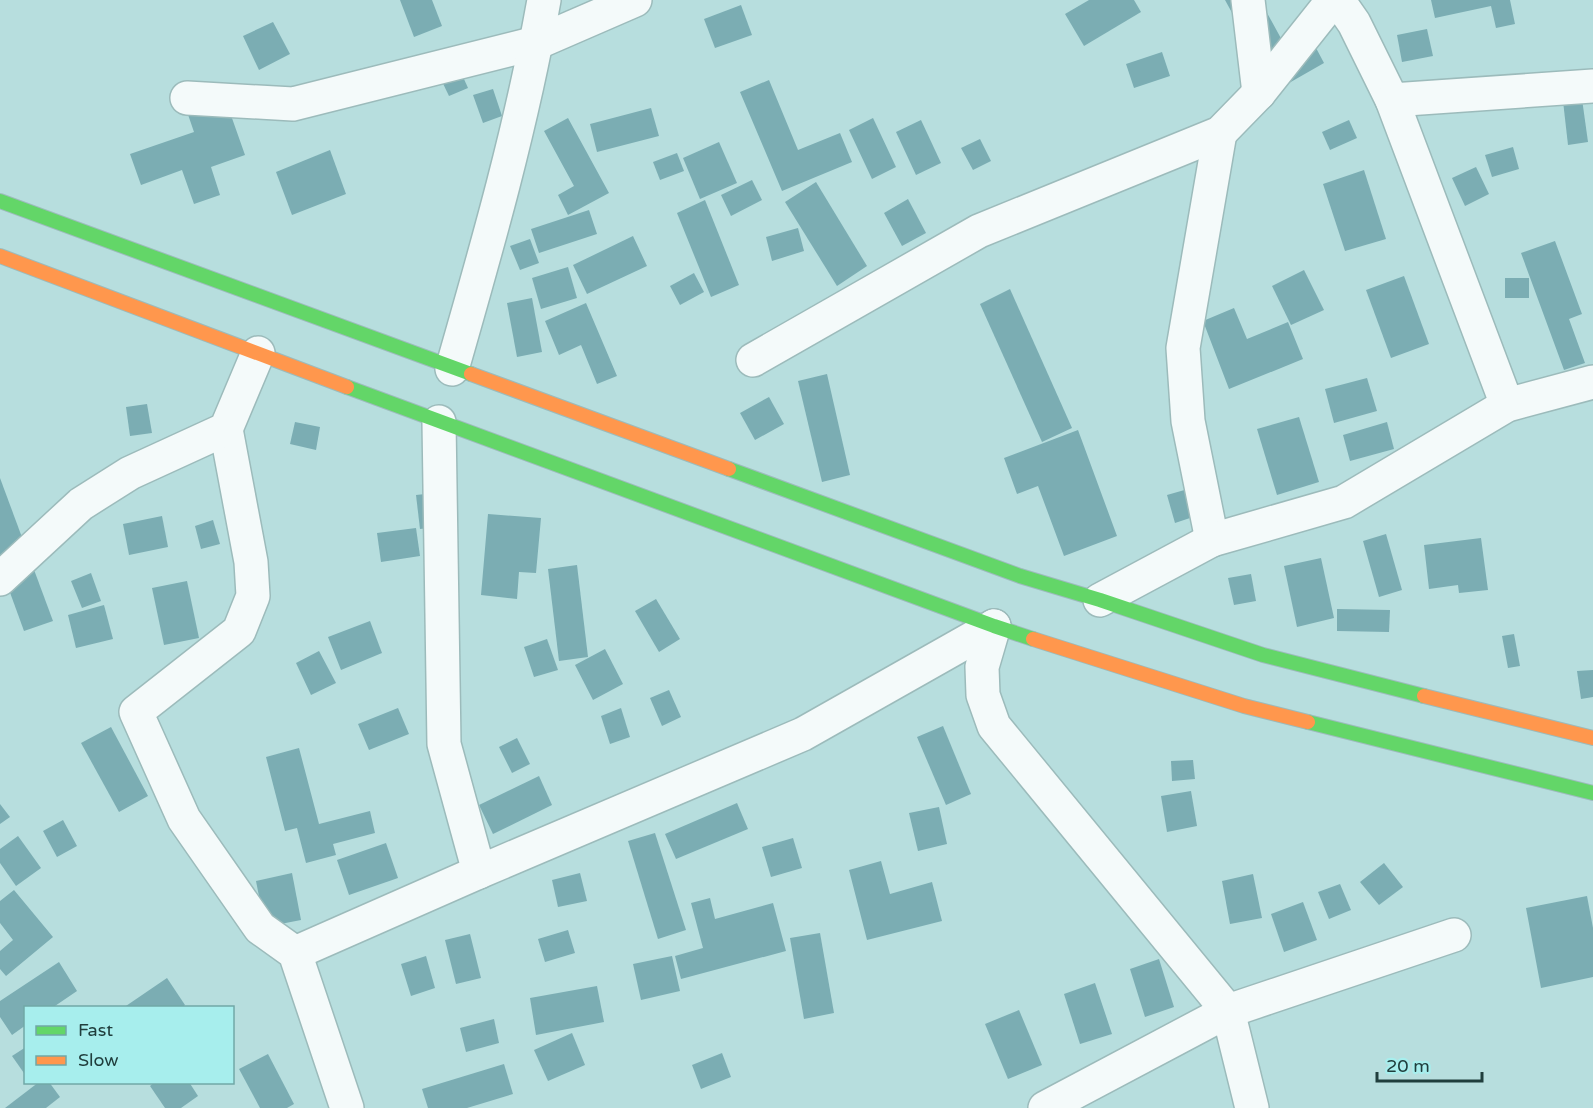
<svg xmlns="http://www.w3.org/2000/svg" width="1593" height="1108" font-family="'Varela Round',sans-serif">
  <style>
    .building { fill: #7badb3 }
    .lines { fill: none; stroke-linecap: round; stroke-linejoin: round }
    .street-casing { stroke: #9cbbbb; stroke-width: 36 }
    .fast-casing { stroke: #9cbbbb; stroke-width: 16 }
    .slow-casing { stroke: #9cbbbb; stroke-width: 16 }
    .street { stroke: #f4fafa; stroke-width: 33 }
    .fast { stroke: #63d668; stroke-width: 14 }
    .slow { stroke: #ff974d; stroke-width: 14 }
  </style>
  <rect width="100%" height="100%" fill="#b7dede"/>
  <g class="building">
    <polygon points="400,0 432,0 442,26 414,37"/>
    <polygon points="1089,0 1134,0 1141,12 1084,46 1065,14"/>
    <polygon points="1225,0 1260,0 1283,42 1306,29 1324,63 1275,91"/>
    <polygon points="1431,0 1510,0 1515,24 1496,28 1491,6 1435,18"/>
    <polygon points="741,5 752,35 715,48 704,19"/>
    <polygon points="273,22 290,54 259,70 243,36"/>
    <polygon points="1427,29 1433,56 1402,62 1397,35"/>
    <polygon points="1162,52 1170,76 1134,88 1126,64"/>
    <polygon points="456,61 468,88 449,96 436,69"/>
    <polygon points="769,80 798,150 840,133 852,162 782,191 740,92"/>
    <polygon points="221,87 245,155 211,167 220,195 194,204 182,170 141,185 130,154 194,132 183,100"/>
    <polygon points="493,89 502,116 483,123 473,95"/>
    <polygon points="1582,99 1588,142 1568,145 1563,101"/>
    <polygon points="651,108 659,136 597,152 590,124"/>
    <polygon points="568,118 609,193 568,215 558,195 574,186 544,131"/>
    <polygon points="873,118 896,167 872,179 849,130"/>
    <polygon points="921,120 941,163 916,175 896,132"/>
    <polygon points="1349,120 1357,138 1330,150 1322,132"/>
    <polygon points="980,139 991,161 973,170 961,148"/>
    <polygon points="719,142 737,183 700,199 683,158"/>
    <polygon points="1513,147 1519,169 1492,177 1485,155"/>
    <polygon points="330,150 346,194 292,215 276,172"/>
    <polygon points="677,153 684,171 660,180 653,162"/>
    <polygon points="1476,167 1489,194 1465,206 1452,178"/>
    <polygon points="1364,170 1386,239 1345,251 1323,184"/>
    <polygon points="752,180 762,200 731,216 721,195"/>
    <polygon points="816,182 867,266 837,286 785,202"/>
    <polygon points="908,199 926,233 902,246 884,213"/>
    <polygon points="705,200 739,285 711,297 677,213"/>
    <polygon points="589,210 597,234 539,253 531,229"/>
    <polygon points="798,228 804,251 772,261 766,237"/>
    <polygon points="633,236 647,266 587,294 573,265"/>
    <polygon points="530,239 539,263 520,270 510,246"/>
    <polygon points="1555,241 1582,314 1569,319 1585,363 1564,370 1521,253"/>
    <polygon points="568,267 577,298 541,309 532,278"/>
    <polygon points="1304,270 1324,310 1291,325 1272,286"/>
    <polygon points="694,273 704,292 680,305 670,286"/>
    <polygon points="1404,276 1429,344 1391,358 1366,290"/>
    <rect x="1505" y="278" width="24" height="20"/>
    <polygon points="1010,289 1072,428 1042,442 980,304"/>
    <polygon points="532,298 542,352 517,357 507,303"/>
    <polygon points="586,303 617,376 597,384 581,345 559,355 545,321"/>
    <polygon points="1234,308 1247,339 1288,322 1303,359 1229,389 1203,321"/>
    <polygon points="827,374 850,475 822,482 798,381"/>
    <polygon points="1367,378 1377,411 1334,423 1325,389"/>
    <polygon points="769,397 784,424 755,440 740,413"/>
    <polygon points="147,404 152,433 130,436 126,407"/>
    <polygon points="1299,417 1319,482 1277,495 1257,429"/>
    <polygon points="295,422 320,427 316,450 290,444"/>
    <polygon points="1387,422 1394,449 1350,461 1343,435"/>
    <polygon points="1078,430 1117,536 1064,556 1038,486 1017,494 1004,458"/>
    <polygon points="0,478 53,621 24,631 0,565"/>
    <polygon points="1188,489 1196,516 1175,523 1167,495"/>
    <polygon points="453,491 457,525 420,529 416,495"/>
    <polygon points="488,514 541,518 536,573 519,572 517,599 481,595"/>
    <polygon points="162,516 168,547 129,555 123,524"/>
    <polygon points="213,520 220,544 201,549 195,526"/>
    <polygon points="416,528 420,556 381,562 377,533"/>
    <polygon points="1386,534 1402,590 1379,597 1363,541"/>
    <polygon points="1481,538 1488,590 1459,593 1458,585 1429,589 1424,545"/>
    <polygon points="1321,558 1334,618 1297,627 1284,566"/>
    <polygon points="577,565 588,657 559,661 548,569"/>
    <polygon points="91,573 101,601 82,608 71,581"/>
    <polygon points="1251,574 1256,601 1234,605 1228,578"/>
    <polygon points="187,581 199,638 164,645 152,588"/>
    <polygon points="656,599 680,639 659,652 635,611"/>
    <polygon points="104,605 113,639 76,648 68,615"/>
    <polygon points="1337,609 1390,610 1389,632 1337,631"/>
    <polygon points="370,621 382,653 341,670 328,637"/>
    <polygon points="1514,634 1520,666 1508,668 1502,636"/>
    <polygon points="547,639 558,670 534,677 524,647"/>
    <polygon points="605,649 623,684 593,700 575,665"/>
    <polygon points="319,651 336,683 311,695 296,663"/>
    <polygon points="1593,670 1593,697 1581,699 1577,671"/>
    <polygon points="669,690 681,717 662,726 650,698"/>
    <polygon points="398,708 409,734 369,750 358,724"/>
    <polygon points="621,708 630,737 610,744 601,716"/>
    <polygon points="943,726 971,794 946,805 917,737"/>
    <polygon points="111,727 148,796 119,812 81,743"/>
    <polygon points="517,738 530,764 512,773 499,747"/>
    <polygon points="299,748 319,824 370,811 375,833 333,844 336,855 306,863 297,828 285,831 266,757"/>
    <polygon points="1193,760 1195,779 1172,781 1171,761"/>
    <polygon points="539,776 552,805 493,834 479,805"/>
    <polygon points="1191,791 1197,826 1167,832 1161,796"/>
    <polygon points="737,803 748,829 676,859 665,834"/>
    <polygon points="0,804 10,817 0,824"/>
    <polygon points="939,807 947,844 918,851 909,813"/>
    <polygon points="63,820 77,846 57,857 43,831"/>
    <polygon points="655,833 686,930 658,939 628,841"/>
    <polygon points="18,836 41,868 16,886 0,863 0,849"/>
    <polygon points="793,838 802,868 771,877 762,847"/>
    <polygon points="386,843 398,878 349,895 337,860"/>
    <polygon points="881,861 890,894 932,882 942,921 867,940 849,870"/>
    <polygon points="1384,863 1403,887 1379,905 1360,882"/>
    <polygon points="292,873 301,920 265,927 256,881"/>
    <polygon points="580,873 587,901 558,907 552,880"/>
    <polygon points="1253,874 1262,918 1230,924 1222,881"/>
    <polygon points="1340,884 1351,910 1329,919 1318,892"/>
    <polygon points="14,890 53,937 6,976 0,969 0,951 13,940 0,923 0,901"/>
    <polygon points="1587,896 1593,928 1593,977 1541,988 1526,908"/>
    <polygon points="710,898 715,919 773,903 786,951 681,979 675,956 703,948 691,903"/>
    <polygon points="1303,902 1317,940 1284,952 1271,914"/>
    <polygon points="568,930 575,953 545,962 538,939"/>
    <polygon points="820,933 834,1013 804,1019 790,938"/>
    <polygon points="470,934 481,978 456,984 445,940"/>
    <polygon points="426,956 435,988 411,996 401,964"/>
    <polygon points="672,956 680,991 641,1000 633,964"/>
    <polygon points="1159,959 1174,1007 1145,1017 1130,969"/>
    <polygon points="59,962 77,991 52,1008 26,1008 26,1025 12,1035 0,1017 0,1001"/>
    <polygon points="167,978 185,1005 182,1008 123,1008"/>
    <polygon points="1095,983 1112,1034 1080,1044 1064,994"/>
    <polygon points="597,986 604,1022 536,1035 530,998"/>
    <polygon points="1019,1010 1042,1065 1008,1079 985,1024"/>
    <polygon points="494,1019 499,1043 466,1052 460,1028"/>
    <polygon points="572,1033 585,1065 548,1081 534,1050"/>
    <polygon points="26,1047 26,1076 12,1056"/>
    <polygon points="722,1053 731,1077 701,1089 692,1065"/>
    <polygon points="268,1054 294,1104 287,1108 260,1108 239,1069"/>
    <polygon points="504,1064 513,1094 467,1108 428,1108 422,1089"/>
    <polygon points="39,1082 49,1082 60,1097 46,1108 5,1108"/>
    <polygon points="155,1082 189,1082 198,1096 181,1108 165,1108 150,1086"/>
  </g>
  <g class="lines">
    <defs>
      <g id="street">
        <polyline points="1248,0 1259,93"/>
        <polyline points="1338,0 1354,23 1392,100 1507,405"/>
        <polyline points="187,98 293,104 536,43 635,0"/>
        <polyline points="1392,100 1593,86"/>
        <polyline points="753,360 979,231 1220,133 1259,93 1333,0"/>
        <path d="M 452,369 C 487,247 522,125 544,0"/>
        <polyline points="439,422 444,744 479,872"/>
        <polyline points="226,429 251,562 253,596 239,631 136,712 184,819 260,928 295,953 347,1108"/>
        <polyline points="1212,540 1188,421 1183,348 1220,133"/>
        <polyline points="0,579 81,504 130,473 226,429 258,353"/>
        <polyline points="1100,600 1212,540 1344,502 1507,405 1593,382"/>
        <polyline points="994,626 982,667 983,695 994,726 1228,1011 1252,1108"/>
        <polyline points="295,953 479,872 803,734 994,626"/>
        <polyline points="1045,1108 1228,1011 1454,935"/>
      </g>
      <g id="fast">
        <polyline points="0,201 471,374"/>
        <polyline points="347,387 994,626 1033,639"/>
        <polyline points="729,469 1020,576 1100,600 1263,655 1424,696"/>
        <polyline points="1308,722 1593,793"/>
      </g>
      <g id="slow">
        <polyline points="0,256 347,387"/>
        <polyline points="471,374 729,469"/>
        <polyline points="1033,639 1244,706 1308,722"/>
        <polyline points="1424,696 1593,738"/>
      </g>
    </defs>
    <use href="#street" class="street-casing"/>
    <use href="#fast" class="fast-casing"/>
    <use href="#slow" class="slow-casing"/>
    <use href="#street" class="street"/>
    <use href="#fast" class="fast"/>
    <use href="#slow" class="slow"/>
  </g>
  <rect x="24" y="1006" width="210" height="78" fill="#a7eeed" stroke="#71a8a7" stroke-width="1.5"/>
  <rect x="36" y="1026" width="30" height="9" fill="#63d668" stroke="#71a8a7" stroke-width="1.5"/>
  <text x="78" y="1036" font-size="18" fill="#203e3d">Fast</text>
  <rect x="36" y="1056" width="30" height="9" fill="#ff974d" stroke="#71a8a7" stroke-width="1.5"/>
  <text x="78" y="1066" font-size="18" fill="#203e3d">Slow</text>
  <path d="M1377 1072v9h105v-9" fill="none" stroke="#203e3d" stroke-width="3"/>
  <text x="1386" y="1072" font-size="18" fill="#203e3d" stroke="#a7eeed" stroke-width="4.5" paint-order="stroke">20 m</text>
</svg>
